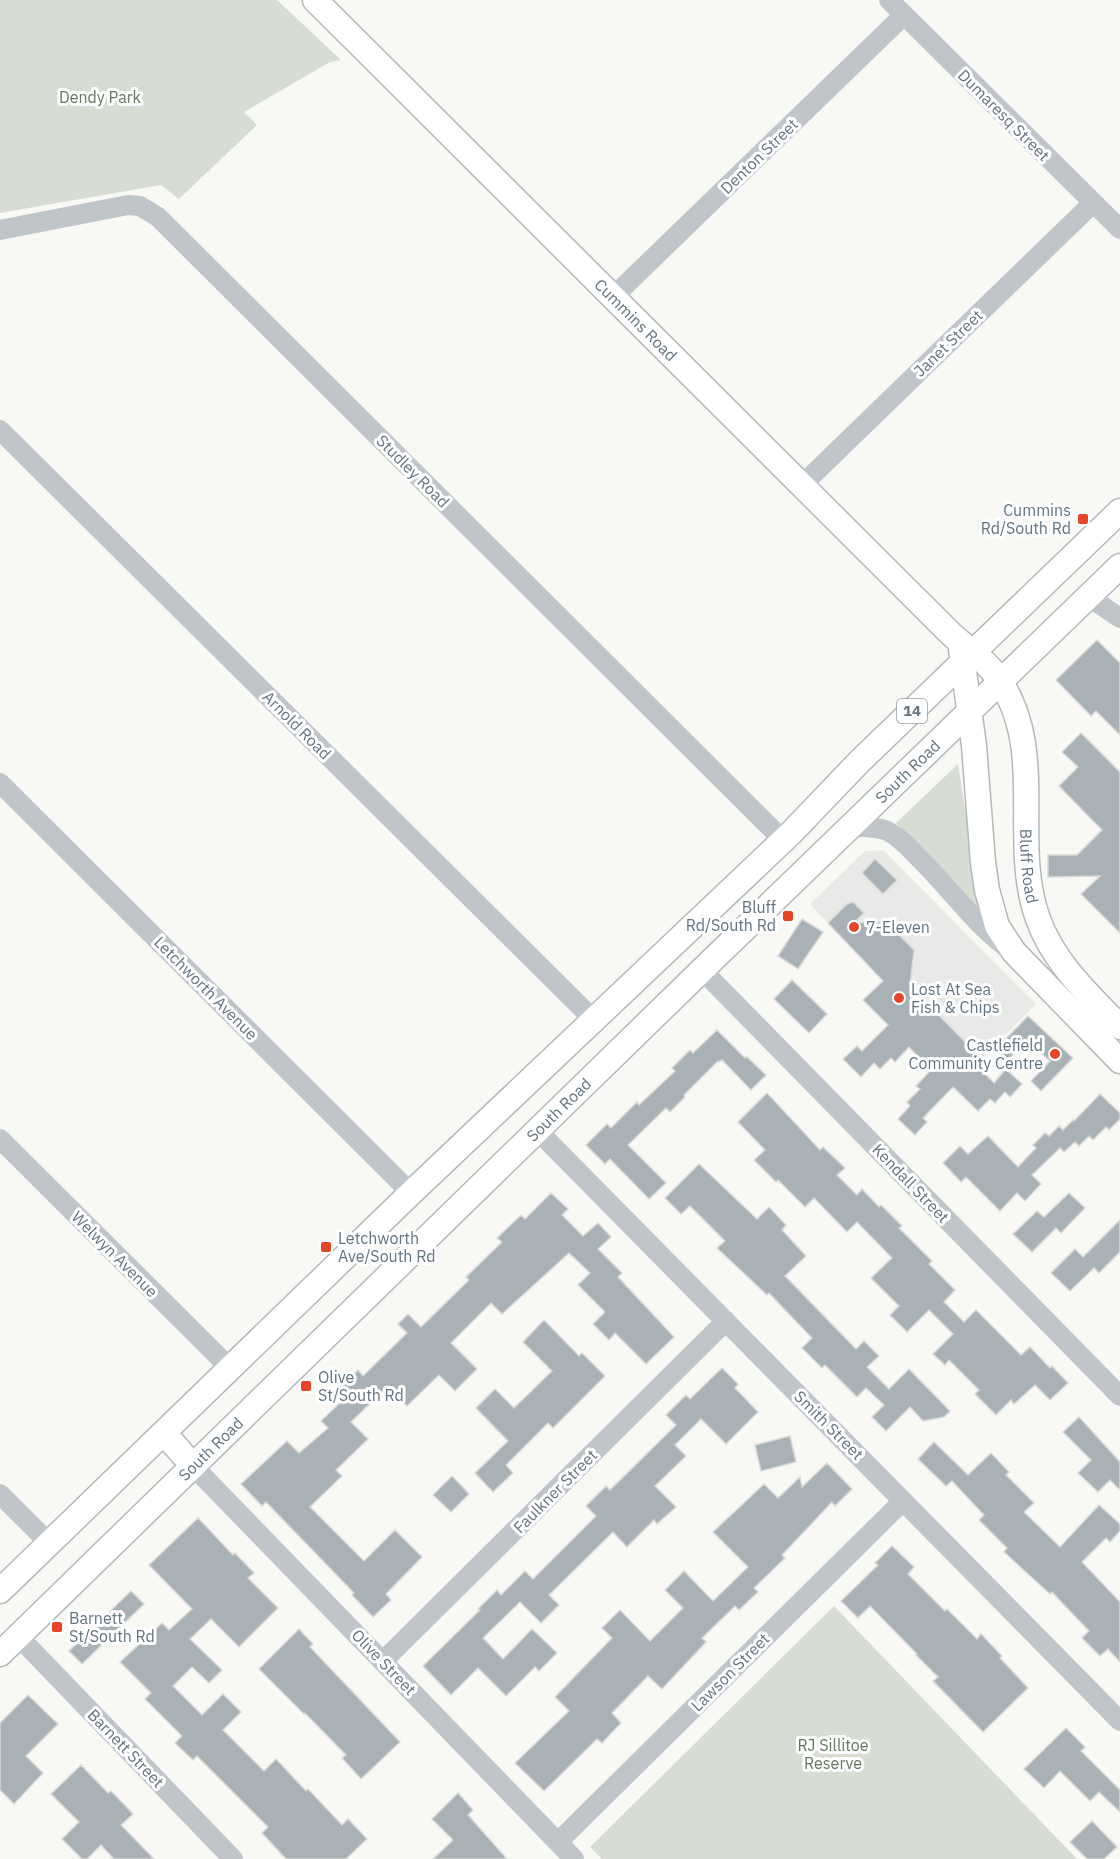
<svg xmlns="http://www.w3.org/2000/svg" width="1120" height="1859" font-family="'IBM Plex Sans',sans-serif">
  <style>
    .built { fill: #e9e9e8 }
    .green { fill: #d8ddd4 }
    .building { fill: #a8b1b6; stroke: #d9d9d7; stroke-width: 1.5 }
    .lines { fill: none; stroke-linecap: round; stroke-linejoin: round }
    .major-casing { stroke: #b4b9bd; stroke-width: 27 }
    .minor { stroke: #c0c5c9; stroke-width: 20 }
    .major { stroke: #fff; stroke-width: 24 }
    .poi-dot { fill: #e64627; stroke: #fff; stroke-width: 2 }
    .labels { text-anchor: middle; stroke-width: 6; stroke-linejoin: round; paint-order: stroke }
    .shield { fill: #fff; stroke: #919ea6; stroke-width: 1.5 }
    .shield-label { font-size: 15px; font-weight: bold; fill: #627580 }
    .park-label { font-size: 16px; fill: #677861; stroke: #fff }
    .street-label { font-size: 16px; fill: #627580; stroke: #fff }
    .poi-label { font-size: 16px; fill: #627580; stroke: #fff; text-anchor: start }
  </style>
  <rect width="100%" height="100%" fill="#f8f8f5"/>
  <polygon class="built" points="883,850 1036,1004 951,1090 863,1000 883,981 810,904 865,851"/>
  <g class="green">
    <polygon points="0,0 277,0 341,60 330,62 244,112 257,125 179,199 161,185 0,213"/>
    <polygon points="958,764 979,896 981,913 958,885 896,823"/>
    <polygon points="834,1606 1077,1859 602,1859 590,1847"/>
  </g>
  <g class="building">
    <polygon points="1097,640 1120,663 1120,735 1096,711 1091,716 1056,680"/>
    <polygon points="1081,733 1120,772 1120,933 1081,894 1100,876 1048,877 1048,855 1077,855 1102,830 1059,786 1078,767 1062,752"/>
    <polygon points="875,859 897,880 883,894 862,873"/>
    <polygon points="853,902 864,913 854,923 886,922 914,950 910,986 981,1058 975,1064 994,1083 1006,1069 1022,1084 1010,1097 1005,1092 995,1103 990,1099 978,1111 953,1087 923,1118 927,1122 915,1135 898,1119 910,1106 907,1102 920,1089 916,1086 931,1070 909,1047 895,1062 891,1058 880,1069 874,1063 861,1077 843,1059 857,1046 862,1051 888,1025 863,1000 883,981 828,923 847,904"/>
    <polygon points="802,919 823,932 798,969 778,956"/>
    <polygon points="792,980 827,1014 809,1033 774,999"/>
    <polygon points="1028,1016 1073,1058 1041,1091 1031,1081 1050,1061 1027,1040 1008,1060 996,1049"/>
    <polygon points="717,1030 745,1058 747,1057 766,1075 751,1090 722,1060 719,1062 718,1061 684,1095 685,1097 670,1112 666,1108 628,1145 666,1183 649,1199 610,1159 605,1164 586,1145 607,1124 611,1128 637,1102 639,1105 675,1071 672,1068 690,1050 693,1053"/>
    <polygon points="767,1093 820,1150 823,1147 845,1168 837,1175 857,1195 862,1189 879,1207 881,1205 902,1226 899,1228 932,1261 929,1264 955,1290 944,1302 964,1322 976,1310 1021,1355 1030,1347 1050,1368 1052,1366 1068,1383 1050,1400 1035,1385 1014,1404 1011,1400 996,1415 975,1394 979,1390 949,1360 945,1365 933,1354 953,1334 929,1310 907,1332 890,1315 899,1306 871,1278 892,1258 857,1222 847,1232 814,1198 805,1207 778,1180 776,1182 754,1160 765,1150 738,1122"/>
    <polygon points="1100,1094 1120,1113 1120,1119 1109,1130 1106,1127 1093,1140 1089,1136 1079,1146 1075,1142 1064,1152 1060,1148 1032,1175 1041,1184 1025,1201 1017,1193 1000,1211 966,1177 961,1182 943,1163 960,1146 968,1154 988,1136 1018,1167 1036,1148 1033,1145 1045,1133 1049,1136 1059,1126 1063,1130 1073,1120 1074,1121"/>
    <polygon points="699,1164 757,1219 769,1207 786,1225 782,1230 806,1256 785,1276 856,1349 864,1341 879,1356 867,1367 889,1389 909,1369 950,1411 944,1417 923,1421 910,1407 886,1431 872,1417 884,1405 866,1388 857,1397 825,1365 822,1368 802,1348 812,1338 769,1293 767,1295 717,1248 725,1241 690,1206 681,1214 665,1198"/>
    <polygon points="551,1193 568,1209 562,1215 583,1236 598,1223 611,1237 598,1249 622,1273 618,1277 674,1337 646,1364 615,1333 609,1340 593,1324 605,1312 578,1285 590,1273 569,1253 502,1314 491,1303 451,1343 477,1369 455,1391 439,1375 407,1406 388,1386 351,1422 368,1439 336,1470 342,1476 310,1507 364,1561 395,1530 422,1557 386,1594 391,1600 373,1617 352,1595 354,1593 266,1502 262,1506 241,1484 287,1441 299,1453 328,1428 321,1421 346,1397 339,1389 358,1370 363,1376 407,1333 398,1324 408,1314 421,1327 469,1280 466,1277 502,1242 497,1238 521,1215 525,1219"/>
    <polygon points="1069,1193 1085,1208 1061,1233 1056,1228 1032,1252 1013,1234 1037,1211 1044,1217"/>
    <polygon points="1120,1220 1120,1252 1099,1273 1094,1268 1070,1291 1051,1273 1075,1249 1083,1257"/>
    <polygon points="544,1320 579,1356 582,1353 605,1376 553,1428 548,1423 506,1465 513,1473 493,1492 475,1473 508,1441 476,1408 495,1389 514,1408 552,1371 523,1342"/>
    <polygon points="722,1368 738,1384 735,1388 758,1412 726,1444 701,1419 675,1445 686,1456 655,1486 676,1507 657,1524 654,1520 627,1547 613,1532 549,1595 559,1605 541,1623 520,1602 483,1638 503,1659 532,1629 557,1653 539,1671 535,1667 506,1696 478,1668 451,1695 423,1666 480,1610 478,1609 497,1590 501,1595 525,1571 533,1579 596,1516 586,1506 606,1486 610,1490 676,1425 666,1415 686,1395 690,1399"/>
    <polygon points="1079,1417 1120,1462 1120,1490 1110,1480 1098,1492 1078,1473 1091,1460 1063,1432"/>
    <polygon points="790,1436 796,1462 761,1471 755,1445"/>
    <polygon points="934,1442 968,1475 991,1453 1009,1472 1006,1475 1034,1503 1024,1512 1060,1547 1099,1505 1120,1524 1120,1531 1110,1542 1106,1538 1082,1562 1120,1602 1120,1662 1108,1649 1100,1656 1082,1638 1089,1631 1052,1592 1050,1594 1004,1552 1007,1548 979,1520 984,1515 952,1481 946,1486 918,1459"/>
    <polygon points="827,1463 852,1489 835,1506 832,1502 782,1555 785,1558 754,1588 758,1592 739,1610 735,1606 702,1638 706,1642 662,1689 648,1676 612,1713 621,1723 602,1743 597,1739 544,1791 515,1763 569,1711 555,1697 612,1638 602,1628 620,1610 650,1641 683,1608 665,1590 684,1571 713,1601 748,1567 713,1532 764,1484 778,1498 800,1477 802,1487"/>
    <polygon points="452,1476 469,1494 451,1512 433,1495"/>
    <polygon points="198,1518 233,1555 235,1553 254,1573 248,1578 278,1608 239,1647 211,1619 190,1639 222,1670 209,1683 192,1667 173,1686 202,1715 223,1694 241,1712 223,1730 264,1771 276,1759 306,1791 308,1789 342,1825 348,1819 367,1839 346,1859 286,1859 262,1833 268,1827 197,1756 193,1760 175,1743 182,1736 145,1699 151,1693 120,1662 162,1623 169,1630 192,1609 149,1565"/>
    <polygon points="892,1546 914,1567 908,1574 945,1611 947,1609 977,1639 981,1634 1002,1656 1000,1658 1028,1688 983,1732 933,1681 938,1677 916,1655 917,1654 870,1606 858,1618 841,1601 878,1565 875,1563"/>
    <polygon points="131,1591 144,1604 82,1664 69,1651"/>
    <polygon points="299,1629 313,1644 310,1647 400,1742 361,1779 342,1758 346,1755 305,1713 304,1714 259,1669"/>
    <polygon points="28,1695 58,1724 26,1756 43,1773 14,1804 0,1790 0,1723"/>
    <polygon points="1066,1728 1085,1747 1081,1751 1120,1790 1120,1812 1099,1792 1090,1801 1060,1771 1044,1788 1024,1769"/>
    <polygon points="81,1765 108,1793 111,1791 133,1814 121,1825 154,1859 114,1859 101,1845 87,1859 82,1859 62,1839 79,1822 51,1794"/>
    <polygon points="458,1793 473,1810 468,1815 507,1859 433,1859 453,1840 432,1819"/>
    <polygon points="1092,1821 1117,1847 1104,1859 1087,1859 1070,1842"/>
  </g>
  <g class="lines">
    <defs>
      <g id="major">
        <path id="s1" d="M 315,0 L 951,634 C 966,648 983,658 995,674 C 1050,747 1009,839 1038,919 C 1054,963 1088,994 1120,1027"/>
        <polyline points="961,649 974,746 983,862 987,890 997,926 1014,952 1120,1061"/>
        <polyline points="164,1433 193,1466"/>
        <polyline points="0,1591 411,1193 792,832 860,761 1120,511"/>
        <path id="s2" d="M 0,1654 L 702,970 L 1120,566"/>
      </g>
    </defs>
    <use href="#major" class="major-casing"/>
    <g class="minor">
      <polyline points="889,0 1120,229"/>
      <polyline points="0,230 128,205 140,206 158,217 783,840"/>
      <polyline points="614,296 904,15"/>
      <polyline points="0,430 594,1020"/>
      <polyline points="803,484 1093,203"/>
      <polyline points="1089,597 1120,618"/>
      <polyline points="0,783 411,1193"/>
      <path d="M 848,828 C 861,827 873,826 885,830 C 898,835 908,847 918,857 C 948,886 972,921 1006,947"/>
      <polyline points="702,970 1120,1396"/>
      <polyline points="537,1130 1120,1721"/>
      <polyline points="0,1139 230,1368"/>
      <polyline points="193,1466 574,1859"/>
      <polyline points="0,1494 49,1543"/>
      <polyline points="18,1636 233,1859"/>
      <polyline points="383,1661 726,1321"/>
      <polyline points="558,1842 903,1501"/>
    </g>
    <use href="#major" class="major"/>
  </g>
  <g class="poi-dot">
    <rect x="1077" y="513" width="12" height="12" rx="3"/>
    <rect x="782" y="910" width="12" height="12" rx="3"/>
    <circle cx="854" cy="927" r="6"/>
    <circle cx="899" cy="998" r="6"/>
    <circle cx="1055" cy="1054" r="6"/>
    <rect x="320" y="1241" width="12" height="12" rx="3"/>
    <rect x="300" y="1380" width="12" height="12" rx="3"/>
    <rect x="51" y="1621" width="12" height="12" rx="3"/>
  </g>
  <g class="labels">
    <rect class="shield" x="897" y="699" width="30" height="24" rx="4.5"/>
    <g class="shield-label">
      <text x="912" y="716">14</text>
    </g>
    <g class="park-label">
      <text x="100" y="103">Dendy Park</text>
      <text x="833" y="1751">RJ Sillitoe<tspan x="833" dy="18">Reserve</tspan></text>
    </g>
    <g class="street-label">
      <text transform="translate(1004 115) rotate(45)" y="6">Dumaresq Street</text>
      <text transform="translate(759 156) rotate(-44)" y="6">Denton Street</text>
      <text dy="6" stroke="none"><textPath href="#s1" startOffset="453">Cummins Road</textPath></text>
      <text transform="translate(948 343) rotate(-44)" y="6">Janet Street</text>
      <text transform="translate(413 471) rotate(45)" y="6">Studley Road</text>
      <text transform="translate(297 725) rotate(45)" y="6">Arnold Road</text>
      <text dy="6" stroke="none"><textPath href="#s2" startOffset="1266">South Road</textPath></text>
      <text dy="6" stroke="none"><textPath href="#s1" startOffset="1156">Bluff Road</textPath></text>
      <text transform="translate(206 988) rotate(45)" y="6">Letchworth Avenue</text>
      <text dy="6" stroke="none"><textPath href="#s2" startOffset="780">South Road</textPath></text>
      <text transform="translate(911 1183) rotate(46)" y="6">Kendall Street</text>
      <text transform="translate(115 1254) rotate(45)" y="6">Welwyn Avenue</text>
      <text transform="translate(829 1425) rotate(45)" y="6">Smith Street</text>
      <text dy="6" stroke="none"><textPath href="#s2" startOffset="294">South Road</textPath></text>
      <text transform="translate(555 1491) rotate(-45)" y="6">Faulkner Street</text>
      <text transform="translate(384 1662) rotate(46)" y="6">Olive Street</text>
      <text transform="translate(730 1672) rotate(-45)" y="6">Lawson Street</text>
      <text transform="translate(126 1748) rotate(46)" y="6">Barnett Street</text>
    </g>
    <g class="poi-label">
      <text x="1071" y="516" text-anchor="end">Cummins<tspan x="1071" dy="18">Rd/South Rd</tspan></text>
      <text x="776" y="913" text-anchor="end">Bluff<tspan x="776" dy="18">Rd/South Rd</tspan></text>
      <text x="866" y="933">7-Eleven</text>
      <text x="911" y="995">Lost At Sea<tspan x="911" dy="18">Fish &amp; Chips</tspan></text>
      <text x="1043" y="1051" text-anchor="end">Castlefield<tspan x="1043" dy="18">Community Centre</tspan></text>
      <text x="338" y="1244">Letchworth<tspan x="338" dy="18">Ave/South Rd</tspan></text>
      <text x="318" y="1383">Olive<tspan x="318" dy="18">St/South Rd</tspan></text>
      <text x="69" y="1624">Barnett<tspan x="69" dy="18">St/South Rd</tspan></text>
    </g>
  </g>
</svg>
